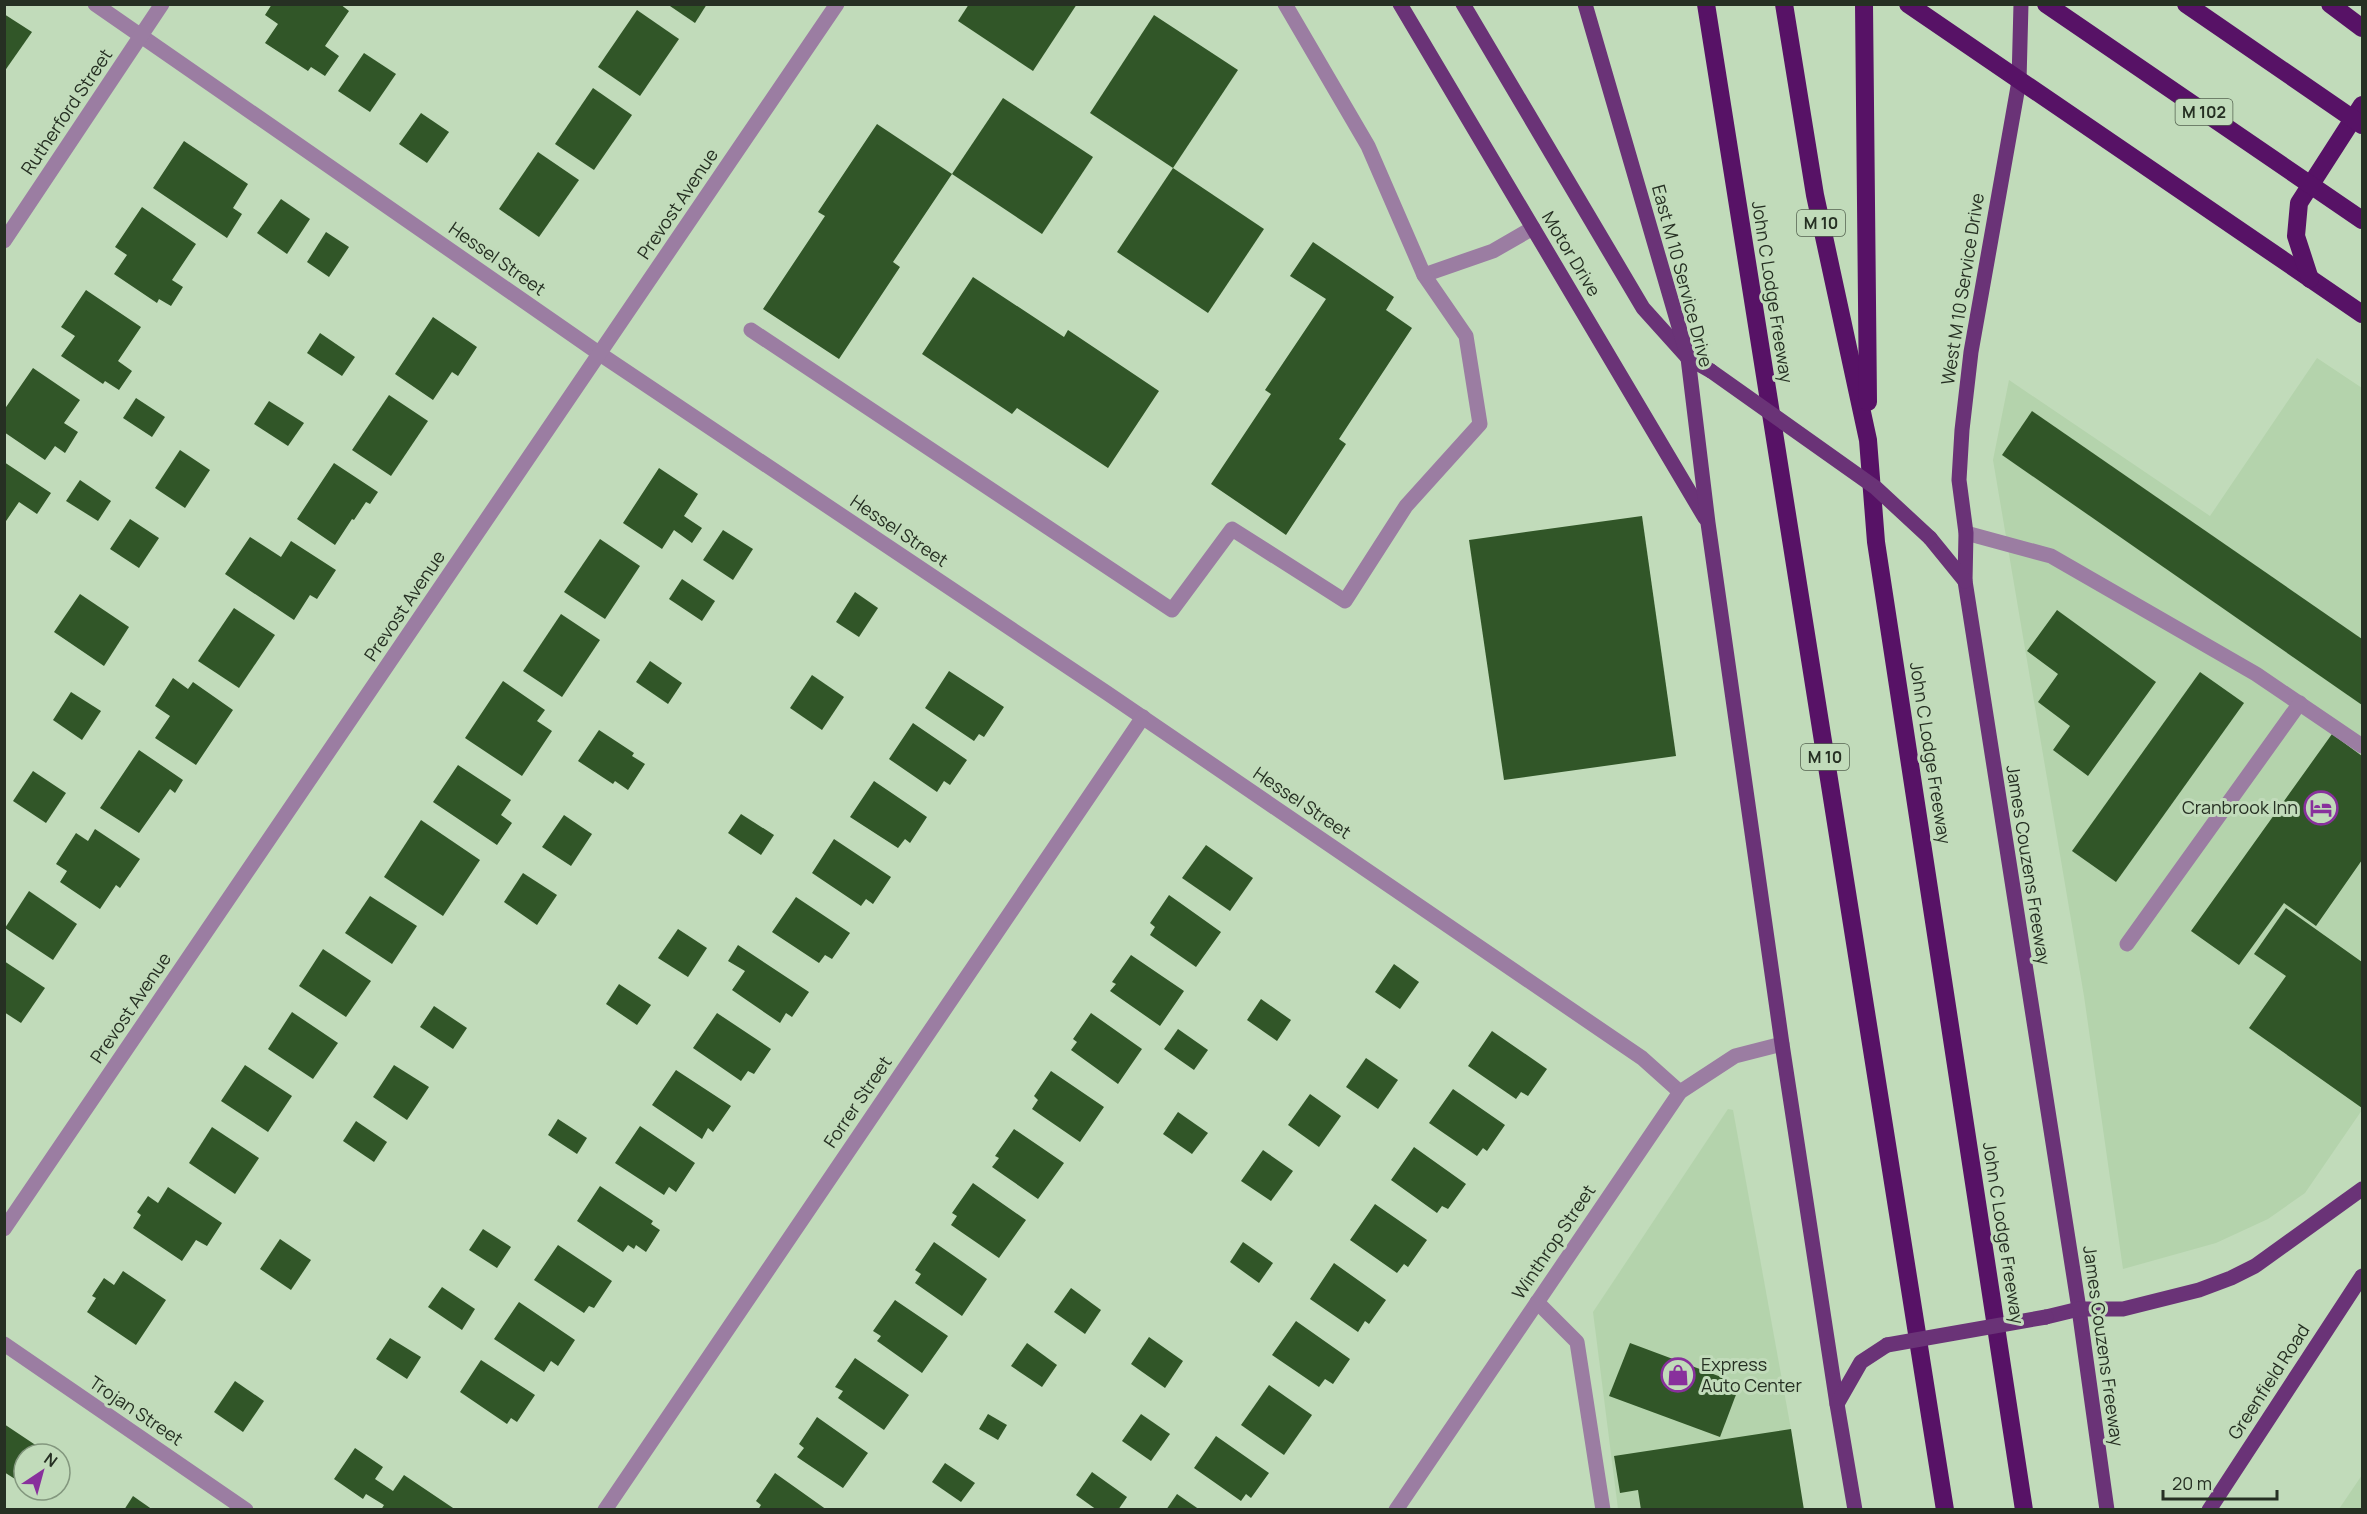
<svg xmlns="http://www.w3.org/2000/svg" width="2367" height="1514" font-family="Manrope,sans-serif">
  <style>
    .built { fill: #b4d3ac }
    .building { fill: #315628 }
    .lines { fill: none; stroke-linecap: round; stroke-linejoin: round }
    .minor { stroke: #9b7da2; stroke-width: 15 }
    .major { stroke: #6a3377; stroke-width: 15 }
    .highway { stroke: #571266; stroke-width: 18 }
    .major-bridge { stroke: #6a3377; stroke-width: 15 }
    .highway-bridge { stroke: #571266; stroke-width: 18 }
    .labels { text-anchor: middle; stroke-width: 6; stroke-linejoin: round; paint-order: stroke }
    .shield { fill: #c1dbba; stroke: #546350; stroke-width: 1.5 }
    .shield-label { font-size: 16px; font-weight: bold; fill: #263023 }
    .street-label { font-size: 18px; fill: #263023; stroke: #c1dbba }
    .poi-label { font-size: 18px; fill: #263023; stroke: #c1dbba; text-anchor: end }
  </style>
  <rect width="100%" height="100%" fill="#c1dbba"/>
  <g class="built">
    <polygon points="2317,358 2362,388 2362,1110 2305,1193 2268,1219 2216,1243 2123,1269 2084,996 1993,460 2009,380 2210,516"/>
    <polygon points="1728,1109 1733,1110 1790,1424 1801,1509 1618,1509 1593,1312"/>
    <polygon points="2362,1475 2362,1509 2339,1509"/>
  </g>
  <g class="building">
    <polygon points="272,4 340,4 349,11 325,46 339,56 325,76 311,67 308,71 265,43 278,24 265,15"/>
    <polygon points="667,4 707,4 695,23"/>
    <polygon points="969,4 1077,4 1033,71 958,21"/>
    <polygon points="637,10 679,39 640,96 598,67"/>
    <polygon points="4,14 32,32 4,72"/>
    <polygon points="1154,15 1238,70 1173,168 1090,113"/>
    <polygon points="364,53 396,74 370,112 338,91"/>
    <polygon points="593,88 632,115 594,170 555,144"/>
    <polygon points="1003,98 1093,157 1042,234 952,174"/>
    <polygon points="421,113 449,132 427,163 399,144"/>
    <polygon points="877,124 952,174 893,262 900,267 839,359 763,309 825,216 818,212"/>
    <polygon points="184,141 248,184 233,208 242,214 227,238 153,188"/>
    <polygon points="538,152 579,180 539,237 499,209"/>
    <polygon points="1173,168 1264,229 1208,313 1117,252"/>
    <polygon points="281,199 310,219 287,254 257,233"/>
    <polygon points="142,207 196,244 172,280 183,287 171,306 159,299 157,303 114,274 127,255 115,247"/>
    <polygon points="326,232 349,247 329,277 307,262"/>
    <polygon points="1313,242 1394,297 1386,310 1412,328 1339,439 1346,444 1286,535 1211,484 1271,394 1265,390 1326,299 1290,276"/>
    <polygon points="973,277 1064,337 1068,330 1159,391 1108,468 1017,408 1012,414 922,354"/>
    <polygon points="86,290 141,327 118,361 132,371 119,390 105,381 103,384 61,356 75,336 61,327"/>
    <polygon points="433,317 477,347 458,376 452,372 433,400 395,374"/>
    <polygon points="320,333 355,357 342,376 307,353"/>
    <polygon points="33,368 80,400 64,423 78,432 65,453 55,446 45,460 4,432 4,410"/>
    <polygon points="389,395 428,421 391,476 352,450"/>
    <polygon points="136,398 165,417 152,437 123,418"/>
    <polygon points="269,401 304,423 288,446 254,424"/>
    <polygon points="2032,411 2362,639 2362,705 2002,455"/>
    <polygon points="180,450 210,470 185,508 155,488"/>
    <polygon points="4,462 51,493 37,514 19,502 4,524"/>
    <polygon points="334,463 378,492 370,504 366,502 354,520 352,519 335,545 297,519"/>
    <polygon points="659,468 698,494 684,516 702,528 692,543 674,530 662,549 623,523"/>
    <polygon points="80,480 111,501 98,521 66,501"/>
    <polygon points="1642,516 1676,756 1504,780 1469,540"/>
    <polygon points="130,519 159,538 139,568 110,549"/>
    <polygon points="723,530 753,549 733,580 703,560"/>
    <polygon points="250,537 281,557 291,541 336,570 317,599 310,595 294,620 225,574"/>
    <polygon points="600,539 640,566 605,619 564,592"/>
    <polygon points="682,579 715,601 702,621 669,599"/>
    <polygon points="855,592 878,608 859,637 836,622"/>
    <polygon points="80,594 129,627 104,666 54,632"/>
    <polygon points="234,608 275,635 239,688 198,661"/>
    <polygon points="2057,610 2156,682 2088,776 2053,750 2070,726 2038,702 2058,674 2027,651"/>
    <polygon points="561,614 600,640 562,697 523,671"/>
    <polygon points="650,661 682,683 668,704 636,682"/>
    <polygon points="949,671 1004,707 984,737 979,734 974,741 925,708"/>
    <polygon points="2200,672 2244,703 2116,882 2072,851"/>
    <polygon points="812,675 844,697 822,730 790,708"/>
    <polygon points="173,678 188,689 193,682 233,710 196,765 155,738 170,716 155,706"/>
    <polygon points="503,681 545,710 537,721 552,731 522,776 465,738"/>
    <polygon points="71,692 101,711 82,740 53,720"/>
    <polygon points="913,723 967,760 950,785 944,781 937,792 889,759"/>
    <polygon points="599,730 634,753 632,756 645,764 628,790 615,781 613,784 578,761"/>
    <polygon points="2332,734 2362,756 2362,860 2316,926 2284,903 2239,965 2191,931"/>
    <polygon points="139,750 183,780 175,793 170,789 139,833 100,808"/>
    <polygon points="458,765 511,800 501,815 512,823 497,845 433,802"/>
    <polygon points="33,771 66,793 46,823 13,801"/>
    <polygon points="874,781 927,817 910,843 905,839 898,848 850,817"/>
    <polygon points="741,814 774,835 761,855 728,833"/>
    <polygon points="564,815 592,834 571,866 542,847"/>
    <polygon points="421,820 480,860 443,916 384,877"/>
    <polygon points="95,829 140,859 120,888 116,885 100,909 60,882 67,871 56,864 76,833 88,841"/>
    <polygon points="834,839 891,877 873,904 866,899 861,906 812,873"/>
    <polygon points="1206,845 1253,878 1230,911 1182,878"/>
    <polygon points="523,873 557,895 537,925 504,902"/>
    <polygon points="29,891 77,924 53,960 5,928"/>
    <polygon points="1169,895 1221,932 1196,967 1150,935 1155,927 1150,923"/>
    <polygon points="370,896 417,926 392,964 345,933"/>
    <polygon points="796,897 850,933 832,959 825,955 819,963 772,932"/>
    <polygon points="2286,908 2362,962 2362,1108 2249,1028 2286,976 2254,954"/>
    <polygon points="678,929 707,948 688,977 658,958"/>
    <polygon points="738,945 809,992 792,1017 786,1013 780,1023 732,990 745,971 728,961"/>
    <polygon points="323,949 371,981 346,1017 299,986"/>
    <polygon points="1131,955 1184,991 1160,1026 1110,991 1116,984 1112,982"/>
    <polygon points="4,961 45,988 21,1023 4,1012"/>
    <polygon points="1394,964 1419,982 1400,1009 1375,992"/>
    <polygon points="619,984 651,1005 637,1025 606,1004"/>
    <polygon points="1261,999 1291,1020 1277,1041 1247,1020"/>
    <polygon points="434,1006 467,1028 453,1049 420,1027"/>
    <polygon points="292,1012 338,1043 313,1079 268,1049"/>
    <polygon points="717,1013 771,1049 754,1074 748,1071 741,1081 693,1048"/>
    <polygon points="1091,1013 1142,1049 1118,1084 1071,1050 1077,1042 1073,1039"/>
    <polygon points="1178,1029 1208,1050 1194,1070 1164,1049"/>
    <polygon points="1492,1031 1547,1069 1528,1096 1521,1092 1516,1099 1468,1066"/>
    <polygon points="1366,1058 1398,1080 1378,1109 1346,1087"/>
    <polygon points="245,1065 292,1096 268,1132 221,1101"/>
    <polygon points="394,1065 429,1087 407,1120 373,1097"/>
    <polygon points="676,1070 731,1106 713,1132 708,1128 702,1139 652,1105"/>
    <polygon points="1051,1071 1104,1107 1080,1142 1032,1109 1038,1100 1034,1096"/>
    <polygon points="1453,1089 1505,1125 1487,1151 1483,1148 1477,1156 1429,1123"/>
    <polygon points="1310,1094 1341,1116 1319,1147 1288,1125"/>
    <polygon points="1178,1112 1208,1133 1192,1154 1163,1134"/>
    <polygon points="558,1119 587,1138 577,1154 548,1135"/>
    <polygon points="356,1121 387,1142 374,1162 343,1141"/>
    <polygon points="640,1126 695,1163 676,1192 669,1187 664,1195 615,1163"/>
    <polygon points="212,1127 259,1158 235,1194 189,1163"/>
    <polygon points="1014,1129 1064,1163 1038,1199 992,1167 999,1158 995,1156"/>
    <polygon points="1414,1147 1466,1184 1448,1209 1442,1206 1437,1213 1391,1180"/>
    <polygon points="1263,1150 1293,1171 1271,1201 1241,1181"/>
    <polygon points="973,1183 1026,1220 999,1258 951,1225 957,1216 952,1213"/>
    <polygon points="600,1186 653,1221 651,1224 660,1230 646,1252 636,1245 634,1249 628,1245 623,1252 577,1221"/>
    <polygon points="168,1187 222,1223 207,1246 196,1240 182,1261 133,1228 141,1215 137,1212 148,1196 158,1203"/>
    <polygon points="1375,1204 1427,1240 1408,1267 1404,1264 1397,1273 1350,1240"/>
    <polygon points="483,1229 511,1247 497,1268 469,1250"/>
    <polygon points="280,1239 311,1260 291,1290 260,1269"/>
    <polygon points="934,1242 987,1279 962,1316 915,1283 921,1274 915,1270"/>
    <polygon points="1243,1242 1273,1263 1259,1283 1230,1262"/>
    <polygon points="558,1245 612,1281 594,1308 589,1306 584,1313 534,1280"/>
    <polygon points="1334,1263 1386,1300 1369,1324 1365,1321 1358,1332 1310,1299"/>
    <polygon points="123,1271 166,1300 136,1345 87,1312 96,1298 92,1296 104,1278 114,1285"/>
    <polygon points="442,1287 475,1309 462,1330 428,1307"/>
    <polygon points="1071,1288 1101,1310 1085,1334 1054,1312"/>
    <polygon points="895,1300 948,1336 922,1373 877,1341 881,1336 873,1331"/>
    <polygon points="519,1302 575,1340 558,1366 551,1361 544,1372 494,1339"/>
    <polygon points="1296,1321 1350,1359 1333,1384 1325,1379 1319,1387 1272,1355"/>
    <polygon points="1149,1337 1183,1361 1165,1388 1131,1364"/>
    <polygon points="390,1338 421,1357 407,1379 376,1359"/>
    <polygon points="1027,1343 1057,1365 1042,1387 1011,1366"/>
    <polygon points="1630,1343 1740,1384 1720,1437 1609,1396"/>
    <polygon points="855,1358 909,1395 884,1430 838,1398 843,1391 835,1387"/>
    <polygon points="481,1360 535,1395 517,1422 511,1418 507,1424 460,1392"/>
    <polygon points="235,1381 264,1401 243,1432 214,1412"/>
    <polygon points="1269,1385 1312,1415 1284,1455 1241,1425"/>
    <polygon points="988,1414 1007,1425 998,1440 979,1429"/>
    <polygon points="1141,1414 1170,1434 1151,1461 1122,1441"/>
    <polygon points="817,1417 868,1453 843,1488 797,1457 804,1448 799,1444"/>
    <polygon points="4,1424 37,1446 32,1454 24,1454 24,1466 15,1479 4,1472"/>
    <polygon points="1791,1429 1804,1510 1641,1510 1638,1490 1620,1493 1614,1456"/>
    <polygon points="1216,1436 1269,1473 1251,1498 1246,1494 1241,1501 1194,1468"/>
    <polygon points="355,1448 383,1467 375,1479 393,1491 404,1475 456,1510 381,1510 384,1505 366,1494 363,1499 334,1479"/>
    <polygon points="945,1463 975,1483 961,1502 932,1482"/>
    <polygon points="1092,1472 1127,1497 1118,1510 1097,1510 1076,1495"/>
    <polygon points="775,1473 827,1510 758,1510 761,1505 756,1501"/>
    <polygon points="1177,1494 1200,1510 1166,1510"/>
    <polygon points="133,1496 153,1510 124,1510"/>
  </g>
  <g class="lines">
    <g class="minor">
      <polyline points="95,4 600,354 1107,693 1642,1058 1680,1092"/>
      <polyline points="1285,4 1368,146 1424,275 1493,251 1533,228"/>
      <polyline points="4,241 162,4"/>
      <polyline points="751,330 1172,610 1232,529 1345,601 1406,506 1480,424 1466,336 1424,275"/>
      <polyline points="1966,533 2051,556 2256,674 2362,746"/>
      <polyline points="2127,944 2300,703"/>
      <polyline points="4,1229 837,4"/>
      <polyline points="1537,1302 1577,1342 1603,1510"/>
      <polyline points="4,1344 246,1510"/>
      <polyline points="605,1510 1143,717"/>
      <polyline points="1396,1510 1680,1092 1735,1056 1782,1044"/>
    </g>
    <g class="major">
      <polyline points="1400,4 1705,518"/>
      <polyline points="1463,4 1643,308 1688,358 1711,371"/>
      <polyline points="1585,4 1688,358 1708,523 1782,1044 1837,1404 1855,1510"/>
      <polyline points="2021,4 2019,81 1971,352 1962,430 1959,480 1966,533 1965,581 2079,1309 2107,1510"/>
      <polyline points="1930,538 1965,581"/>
      <polyline points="2046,1317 2079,1309 2123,1309 2199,1290 2231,1278 2255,1266 2362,1189"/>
      <polyline points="1837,1404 1861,1362 1887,1345"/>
      <polyline points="2209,1510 2362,1276"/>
    </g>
    <g class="highway">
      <polyline points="1706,4 1945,1510"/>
      <polyline points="1784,4 1815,195 1868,440 1876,542 2024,1510"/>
      <polyline points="1864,4 1868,402"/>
      <polyline points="1908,4 2362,314"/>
      <polyline points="2330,4 2362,28"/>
      <polyline points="2310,279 2296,236 2299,203 2362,105"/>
    </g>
    <g class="major-bridge">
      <polyline points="1711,371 1876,488 1930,538"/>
      <polyline points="1887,1345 2046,1317"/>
    </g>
    <g class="highway-bridge">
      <polyline points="2046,4 2362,220"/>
      <polyline points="2186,4 2362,125"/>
    </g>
  </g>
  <defs>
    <symbol id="hotel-ring" viewBox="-11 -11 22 22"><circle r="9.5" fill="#c1dbba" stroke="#88309c" stroke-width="1.5"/><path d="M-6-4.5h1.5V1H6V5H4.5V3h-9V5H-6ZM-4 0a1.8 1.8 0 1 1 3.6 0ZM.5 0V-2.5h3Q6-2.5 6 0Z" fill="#88309c"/></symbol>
    <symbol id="shop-ring" viewBox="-11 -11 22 22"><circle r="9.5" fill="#c1dbba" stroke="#88309c" stroke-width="1.5"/><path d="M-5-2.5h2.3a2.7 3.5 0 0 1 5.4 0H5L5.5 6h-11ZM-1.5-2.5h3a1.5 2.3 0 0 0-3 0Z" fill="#88309c"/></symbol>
  </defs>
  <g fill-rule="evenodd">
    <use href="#hotel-ring" x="2302" y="789" width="38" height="38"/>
    <use href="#shop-ring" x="1659" y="1356" width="38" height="38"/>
  </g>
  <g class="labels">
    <g class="shield">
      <rect x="2175.5" y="99" width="57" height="26" rx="4.5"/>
      <rect x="1797" y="210" width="48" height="26" rx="4.5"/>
      <rect x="1801" y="744" width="48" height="26" rx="4.5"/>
    </g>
    <g class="shield-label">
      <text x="2204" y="118">M 102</text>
      <text x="1821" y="229">M 10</text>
      <text x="1825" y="763">M 10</text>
    </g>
    <g class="street-label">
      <text transform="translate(67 112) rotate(-56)" y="6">Rutherford Street</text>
      <text transform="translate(678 204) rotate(-56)" y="6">Prevost Avenue</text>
      <text transform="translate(1571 254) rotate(59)" y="6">Motor Drive</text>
      <text transform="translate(497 259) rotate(35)" y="6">Hessel Street</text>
      <text transform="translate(1682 276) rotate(75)" y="6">East M 10 Service Drive</text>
      <text transform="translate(1963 289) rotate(-81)" y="6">West M 10 Service Drive</text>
      <text transform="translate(1772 292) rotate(81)" y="6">John C Lodge Freeway</text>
      <text transform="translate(899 531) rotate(34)" y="6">Hessel Street</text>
      <text transform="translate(405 606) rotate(-56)" y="6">Prevost Avenue</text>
      <text transform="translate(1930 753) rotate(81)" y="6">John C Lodge Freeway</text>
      <text transform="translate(1302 803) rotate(34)" y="6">Hessel Street</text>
      <text transform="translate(2028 865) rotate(81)" y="6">James Couzens Freeway</text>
      <text transform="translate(131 1008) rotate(-56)" y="6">Prevost Avenue</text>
      <text transform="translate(858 1102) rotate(-56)" y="6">Forrer Street</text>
      <text transform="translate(2003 1233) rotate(81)" y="6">John C Lodge Freeway</text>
      <text transform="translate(1554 1242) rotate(-56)" y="6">Winthrop Street</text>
      <text transform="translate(2103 1346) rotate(82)" y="6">James Couzens Freeway</text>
      <text transform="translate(2269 1382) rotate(-57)" y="6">Greenfield Road</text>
      <text transform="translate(136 1411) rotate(34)" y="6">Trojan Street</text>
    </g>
    <g class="poi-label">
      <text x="2298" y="814">Cranbrook Inn</text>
      <text x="1701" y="1371" text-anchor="start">Express<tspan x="1701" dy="21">Auto Center</tspan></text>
    </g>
  </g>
  <rect width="2367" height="1514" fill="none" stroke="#263023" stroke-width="12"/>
  <g transform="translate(42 1472) rotate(36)"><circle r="28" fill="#c1dbba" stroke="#83977e" stroke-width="1.5"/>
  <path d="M0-4.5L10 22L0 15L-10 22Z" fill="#88309c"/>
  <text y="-9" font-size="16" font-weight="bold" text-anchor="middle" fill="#263023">N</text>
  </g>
  <path d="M2163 1490v9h114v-9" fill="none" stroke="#263023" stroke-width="3"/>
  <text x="2172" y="1490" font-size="18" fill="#263023" stroke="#c1dbba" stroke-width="4.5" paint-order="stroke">20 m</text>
</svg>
